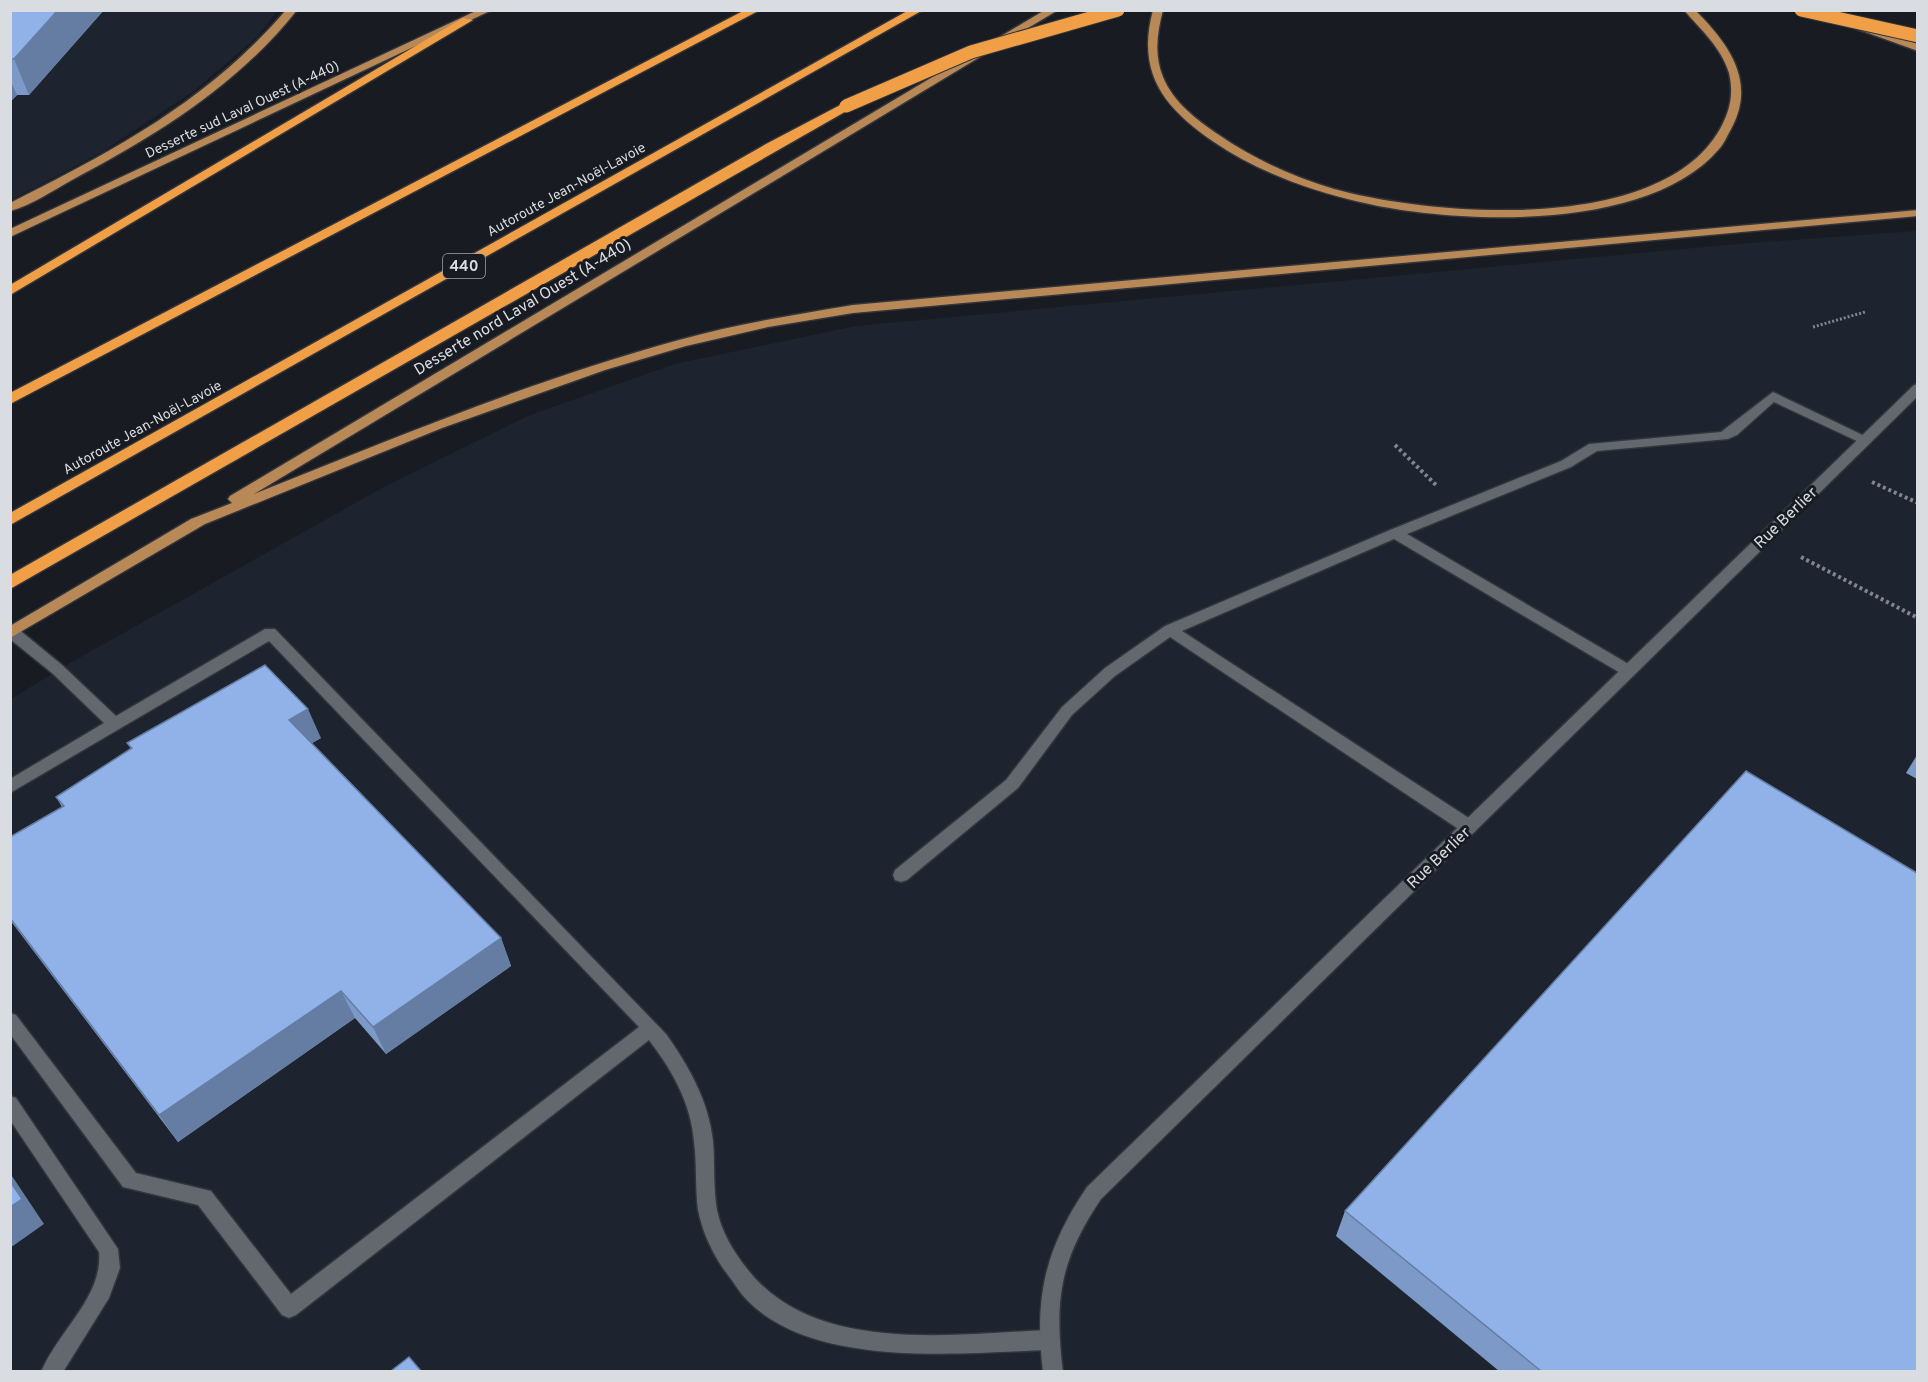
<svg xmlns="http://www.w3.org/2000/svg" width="1928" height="1382" font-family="Overpass,sans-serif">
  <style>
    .built { fill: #1d2430 }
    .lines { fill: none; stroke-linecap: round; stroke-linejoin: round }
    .service-casing { stroke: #33353a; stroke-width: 3 }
    .minor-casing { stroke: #33353a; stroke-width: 3 }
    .primary-casing { stroke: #33353a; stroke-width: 3 }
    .motorway-casing { stroke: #33353a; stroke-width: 3 }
    .path-far1 { stroke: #82858a; stroke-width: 3; stroke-dasharray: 2 2; stroke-linecap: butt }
    .path { stroke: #82858a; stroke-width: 4; stroke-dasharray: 3 3; stroke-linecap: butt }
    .service { fill: #63686f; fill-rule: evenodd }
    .minor { fill: #63686f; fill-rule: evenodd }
    .primary { fill: #b88957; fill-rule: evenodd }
    .motorway { fill: #f09f47; fill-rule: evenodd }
    .motorway-bridge-casing { stroke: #33353a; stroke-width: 15; stroke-linecap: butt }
    .motorway-bridge { stroke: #f09f47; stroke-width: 13 }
    .wall { fill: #7c99c8 }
    .shaded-wall { fill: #657da3 }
    .building { fill: #90b2e9; stroke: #657da3; stroke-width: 1.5 }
    .labels { text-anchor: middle; stroke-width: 6; stroke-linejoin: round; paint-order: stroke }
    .far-street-label { font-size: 14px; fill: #d9dce0; stroke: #181c22 }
    .shield { fill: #181c22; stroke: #9fa2a7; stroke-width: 1.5 }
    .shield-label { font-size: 15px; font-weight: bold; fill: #d9dce0 }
    .street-label { font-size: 16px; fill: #d9dce0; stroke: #181c22 }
  </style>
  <rect width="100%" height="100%" fill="#181c22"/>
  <g class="built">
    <polygon points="11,11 277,11 257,37 195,90 102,152 11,200"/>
    <polygon points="1917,231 1917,1371 11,1372 11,699 70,663 384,487 530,415 675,364 856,326 1737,244"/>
  </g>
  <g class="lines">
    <defs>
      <g id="service">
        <polygon points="1773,392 1871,439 1864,443 1859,442 1774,402 1737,435 1728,439 1597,451 1571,467 1407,534 1632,666 1634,670 1632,674 1622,674 1394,539 1182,631 1475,822 1477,827 1475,832 1463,832 1170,637 1115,676 1072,715 1018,788 907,880 901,882 895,880 893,875 895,870 1006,780 1062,707 1105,668 1165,626 1390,530 1561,461 1589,444 1721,432"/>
        <path d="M 10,627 L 17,628 L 62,665 L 116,716 L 265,629 L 275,629 L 666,1034 C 689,1066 709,1102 713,1141 C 715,1164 713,1187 717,1210 C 722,1233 733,1251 748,1270 C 815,1355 952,1334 1048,1330 L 1055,1333 L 1058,1340 L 1055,1347 L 1048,1350 C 961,1353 814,1369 747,1300 C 741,1294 736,1286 731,1279 C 715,1259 703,1235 698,1210 C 695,1187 697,1164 694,1142 C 691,1103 672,1070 649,1040 L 296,1315 L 289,1318 L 282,1315 L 198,1205 L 123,1187 L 10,1034 L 10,1013 L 16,1015 L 136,1173 L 211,1191 L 291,1294 L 639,1027 L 269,641 L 10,793 L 10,779 L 104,723 L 52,673 L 10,639 Z"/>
        <path d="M 10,1096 L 16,1098 L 118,1249 L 120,1268 L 109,1298 L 63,1372 L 41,1372 C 58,1331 103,1297 99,1252 L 10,1120 Z"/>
      </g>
      <path id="minor" d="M 1918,384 L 1918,396 L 1101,1199 C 1060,1260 1054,1299 1063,1372 L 1043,1372 C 1034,1297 1045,1249 1087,1187 L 1914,385 Z"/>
      <g id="primary">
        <path d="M 286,10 L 297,10 C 237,86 155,136 72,180 C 52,191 32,205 10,211 L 10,203 C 115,150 208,101 286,10 Z"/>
        <polygon points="478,10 492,10 10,237 10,229"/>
        <path d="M 1045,10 L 1058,10 L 254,494 C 394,438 533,380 679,340 C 736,324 794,315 853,305 L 1918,210 L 1918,216 L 853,313 L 768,327 L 686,346 L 605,370 L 442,428 L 205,524 L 10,638 L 10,626 L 191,519 L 232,503 L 228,499 L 230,496 Z"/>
        <path d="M 1153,10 L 1163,10 C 1157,33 1154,55 1163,77 C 1173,102 1197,120 1219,135 C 1254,159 1293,177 1334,189 C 1433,216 1660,235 1720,129 C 1730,111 1734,94 1729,73 C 1721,47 1701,30 1684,10 L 1695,10 C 1729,44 1757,82 1731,129 C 1727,136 1724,144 1719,149 C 1649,232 1457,225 1360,202 C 1309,190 1258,172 1214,142 C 1164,108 1136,73 1153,10 Z"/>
        <polygon points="1857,25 1863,25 1918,44 1918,51 1857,29"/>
      </g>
      <g id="motorway">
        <polygon points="745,10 760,10 10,404 10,393"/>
        <polygon points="909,10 923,10 10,525 10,513"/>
        <polygon points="463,18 473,20 10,295 10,285"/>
        <polygon points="846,102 850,103 850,109 10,589 10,575 766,144"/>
      </g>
    </defs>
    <use href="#service" class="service-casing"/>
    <use href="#minor" class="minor-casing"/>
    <use href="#primary" class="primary-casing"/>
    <use href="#motorway" class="motorway-casing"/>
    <polyline class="path-far1" points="1813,327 1865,312"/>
    <g class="path">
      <polyline points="1395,445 1437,486"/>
      <polyline points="1872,482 1918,503"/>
      <polyline points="1801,557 1918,618"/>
    </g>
    <use href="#service" class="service"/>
    <use href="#minor" class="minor"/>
    <use href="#primary" class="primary"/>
    <use href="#motorway" class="motorway"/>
    <defs>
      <g id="motorway-bridge">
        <polyline points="1801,10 1918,36"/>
        <polyline points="846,106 971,52 1118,10"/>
      </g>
    </defs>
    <use href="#motorway-bridge" class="motorway-bridge-casing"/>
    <use href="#motorway-bridge" class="motorway-bridge"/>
  </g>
  <g class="wall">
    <polygon points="10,10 104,10 29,95 17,95 10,102"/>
    <polygon points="321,738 312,743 501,938 511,966 386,1054 355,1018 178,1142 10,920 10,837 62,807 56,797 131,749 127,743"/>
    <polygon points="1917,755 1917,779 1906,773"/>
    <polygon points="1345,1211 1917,1371 1499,1371 1336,1236"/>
  </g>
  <g class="shaded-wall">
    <polygon points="58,10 104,10 29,95 14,59"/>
    <polygon points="10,80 17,95 10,102"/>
    <polygon points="308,709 321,738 302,749 289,720"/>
    <polygon points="501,938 511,966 386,1054 373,1027"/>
    <polygon points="341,991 355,1018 178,1142 159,1115"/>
    <polygon points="10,1173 44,1224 10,1248"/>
  </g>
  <g class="building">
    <polygon points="10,10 58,10 14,59 10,59"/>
    <polygon points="265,665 308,709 289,720 501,938 373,1027 341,991 159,1115 10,918 10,837 64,806 56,797 132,748 127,743"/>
    <polygon points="1746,771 1917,873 1917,1371 1541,1371 1345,1211"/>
    <polygon points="10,1181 22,1199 10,1207"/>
    <polygon points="409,1357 421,1371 391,1371"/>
  </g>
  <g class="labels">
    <g class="far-street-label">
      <text transform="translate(242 109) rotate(-25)" y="5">Desserte sud Laval Ouest (A-440)</text>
      <text transform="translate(566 189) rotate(-29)" y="5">Autoroute Jean-Noël-Lavoie</text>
      <text transform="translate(142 427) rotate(-29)" y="5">Autoroute Jean-Noël-Lavoie</text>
    </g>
    <rect class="shield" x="443" y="254" width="42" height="24" rx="4.5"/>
    <g class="shield-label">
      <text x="464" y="271">440</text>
    </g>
    <g class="street-label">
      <text transform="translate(522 306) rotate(-31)" y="6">Desserte nord Laval Ouest (A-440)</text>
      <text transform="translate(1785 517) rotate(-44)" y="6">Rue Berlier</text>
      <text transform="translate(1438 857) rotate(-44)" y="6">Rue Berlier</text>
    </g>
  </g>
  <rect width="1928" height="1382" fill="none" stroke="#d9dce0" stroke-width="24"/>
</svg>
